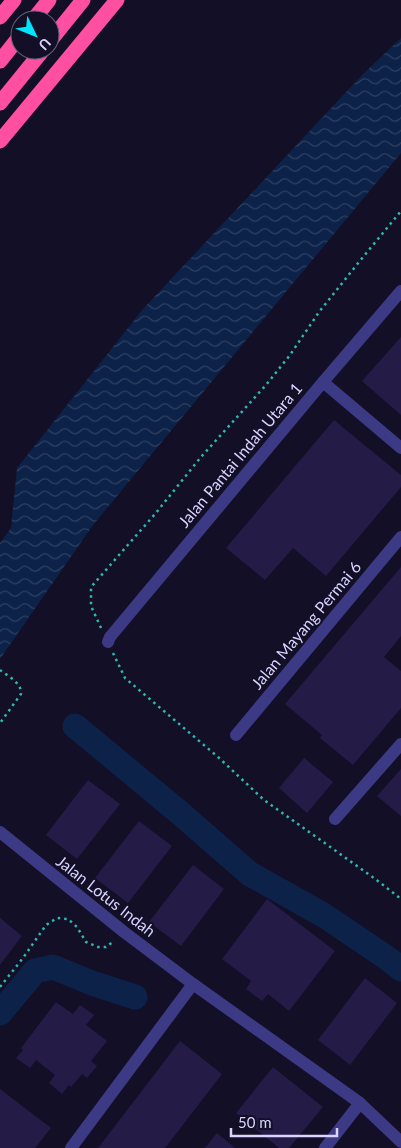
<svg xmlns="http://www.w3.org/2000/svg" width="401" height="1148" font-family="Lato,sans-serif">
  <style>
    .water { fill: url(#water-waves) }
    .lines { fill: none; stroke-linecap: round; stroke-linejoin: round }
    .river { stroke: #0c2248; stroke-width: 25 }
    .building { fill: #241b47 }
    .path { stroke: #2fb8b0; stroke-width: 2.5; stroke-dasharray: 2.5 4; stroke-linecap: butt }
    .street { stroke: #3d3a85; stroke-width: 12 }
    .highway { stroke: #ff4fa3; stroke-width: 15 }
    .labels { text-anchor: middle; stroke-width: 4; stroke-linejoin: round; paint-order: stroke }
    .street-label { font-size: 16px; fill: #d9d4ff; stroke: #130f26 }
  </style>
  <defs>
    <pattern id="water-waves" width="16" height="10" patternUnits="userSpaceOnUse" patternTransform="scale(1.25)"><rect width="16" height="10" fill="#0c2248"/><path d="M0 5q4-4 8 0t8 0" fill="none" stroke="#2f4163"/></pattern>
  </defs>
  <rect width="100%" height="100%" fill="#130f26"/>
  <polygon class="water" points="401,38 401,153 93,525 0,659 0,543 11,528 17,468 143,309 362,75"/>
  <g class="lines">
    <g class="river">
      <polyline points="75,726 180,813 250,874 325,916 387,958 401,969"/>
      <polyline points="0,1013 35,971 53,967 92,983 135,997"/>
    </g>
  </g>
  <g class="building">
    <polygon points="401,337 401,415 362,381"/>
    <polygon points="334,420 401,475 401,487 326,576 293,548 265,580 226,548"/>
    <polygon points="401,567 401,636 384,657 401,671 401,708 353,765 320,738 322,735 285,704"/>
    <polygon points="304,758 333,782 307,813 279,788"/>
    <polygon points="401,769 401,816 377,796"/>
    <polygon points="88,780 120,804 77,859 46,835"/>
    <polygon points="139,821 172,846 128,903 95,878"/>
    <polygon points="193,865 224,889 181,946 149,922"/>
    <polygon points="267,899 335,951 289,1011 268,994 262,1001 246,989 251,981 222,959"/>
    <polygon points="0,918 22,936 0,965"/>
    <polygon points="365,978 397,1003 350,1065 318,1040"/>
    <polygon points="56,1002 73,1014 80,1005 94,1015 86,1025 107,1041 91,1061 97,1066 87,1078 82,1074 71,1087 69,1085 62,1094 49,1083 55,1075 36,1060 30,1068 16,1058 23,1050 21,1048"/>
    <polygon points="180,1041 222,1074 182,1126 165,1148 98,1148"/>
    <polygon points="273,1067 323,1107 289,1148 279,1148 236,1113"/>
    <polygon points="0,1089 51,1128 35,1148 0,1148"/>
    <polygon points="217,1133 235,1148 205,1148"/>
  </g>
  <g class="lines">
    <g class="path">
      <polyline points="101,628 91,606 91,587 155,514 201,457 266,385 290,355 319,312 359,262 401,211"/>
      <polyline points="113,653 125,678 218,757 264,800 374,878 401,899"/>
      <path d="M 0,670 C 8,676 22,683 21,694 L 0,723"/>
      <polyline points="0,987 23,958 46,925 57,918 68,919 77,927 86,942 98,947 106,947 114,941"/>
    </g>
    <g class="street">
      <polyline points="323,382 401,448"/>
      <polyline points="108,642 110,637 323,382 401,291"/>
      <polyline points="236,735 401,537"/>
      <polyline points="335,819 401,744"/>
      <polyline points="0,832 124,932 193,984 360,1103 401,1142"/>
      <polyline points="71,1148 193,984"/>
      <polyline points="325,1148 360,1103"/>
    </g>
    <g class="highway">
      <polyline points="0,17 14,0"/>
      <polyline points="33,20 49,0"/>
      <polyline points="50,41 83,0"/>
      <polyline points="0,61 20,36"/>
      <polyline points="0,103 43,50"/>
      <polyline points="0,141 117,0"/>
    </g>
  </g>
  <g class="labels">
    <g class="street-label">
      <text transform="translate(240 455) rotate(-50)" y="6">Jalan Pantai Indah Utara 1</text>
      <text transform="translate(306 625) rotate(-50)" y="6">Jalan Mayang Permai 6</text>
      <text transform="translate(106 896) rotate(38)" y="6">Jalan Lotus Indah</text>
    </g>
  </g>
  <g transform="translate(35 35) rotate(133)"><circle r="24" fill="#130f26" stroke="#625e7d"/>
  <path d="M0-4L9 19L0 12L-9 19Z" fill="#00e5ff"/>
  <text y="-8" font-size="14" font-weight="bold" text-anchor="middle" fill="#d9d4ff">U</text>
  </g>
  <path d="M231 1128v8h106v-8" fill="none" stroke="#d9d4ff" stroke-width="2.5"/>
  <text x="238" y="1128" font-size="15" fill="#d9d4ff" stroke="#130f26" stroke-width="4" paint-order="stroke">50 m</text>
</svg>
